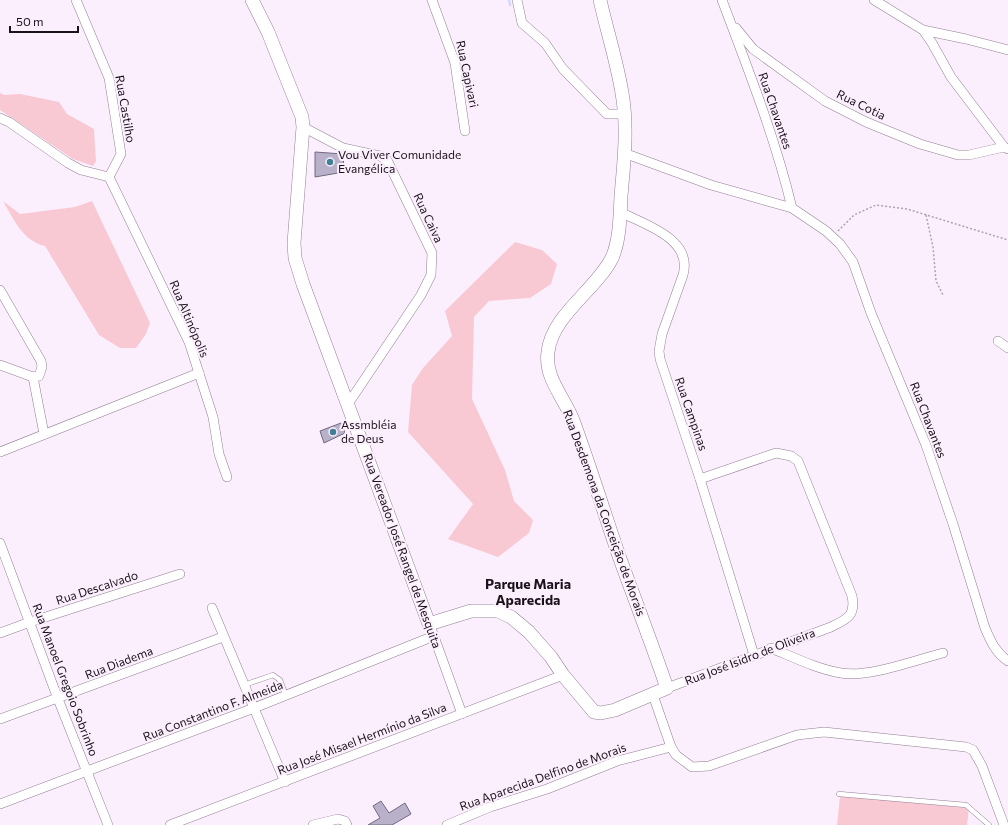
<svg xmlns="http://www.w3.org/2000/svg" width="1008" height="825" font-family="Commissioner,sans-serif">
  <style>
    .green { fill: #f8c9d3 }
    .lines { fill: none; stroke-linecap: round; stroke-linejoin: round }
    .stream { stroke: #d5d8fe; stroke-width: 2.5 }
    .building { fill: #b9b0ca; stroke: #736a82 }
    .lane-casing { stroke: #917e94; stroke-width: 5.5 }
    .street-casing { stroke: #917e94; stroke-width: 10 }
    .secondary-casing { stroke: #917e94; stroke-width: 14 }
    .path { stroke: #aea2ae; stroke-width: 1.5; stroke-dasharray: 2 2; stroke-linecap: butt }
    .lane { stroke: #fff; stroke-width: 4.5 }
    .street { stroke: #fff; stroke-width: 9 }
    .secondary { stroke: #fff; stroke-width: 13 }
    .poi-dot { fill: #408094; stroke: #fceffd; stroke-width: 1.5 }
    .labels { text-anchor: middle; stroke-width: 4; stroke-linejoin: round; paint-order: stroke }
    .street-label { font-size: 12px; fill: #1a121a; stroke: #fceffd }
    .poi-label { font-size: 12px; fill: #1a121a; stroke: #fceffd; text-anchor: start }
    .quarter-label { font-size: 14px; font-weight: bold; fill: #1a121a; stroke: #fceffd }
  </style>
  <rect width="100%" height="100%" fill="#fceffd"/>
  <g class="green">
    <polygon points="0,93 4,95 20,94 59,102 67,114 94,129 96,161 93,166 73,159 0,110"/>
    <path d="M 3,201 L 20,214 L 75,207 L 92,201 L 150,323 L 146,334 L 136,348 L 120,348 L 99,335 L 45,246 C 23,241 14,220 3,201 Z"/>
    <polygon points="515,242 542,250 557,264 551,284 530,298 489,301 474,317 472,399 505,470 514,501 533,520 529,533 498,557 448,539 473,504 408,432 412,385 423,368 452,336 445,311"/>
    <polygon points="840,796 969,808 967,825 837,825"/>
  </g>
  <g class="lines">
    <polyline class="stream" points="509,0 510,5"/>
  </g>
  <g class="building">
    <polygon points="315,152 343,154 344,172 315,177"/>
    <polygon points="341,423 345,433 324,443 320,431"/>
    <polygon points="381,801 389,813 405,803 411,814 392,825 368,825 380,818 373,806"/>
  </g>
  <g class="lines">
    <defs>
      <g id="lane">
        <polyline points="244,685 273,675 280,680 286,696"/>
        <polyline points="839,794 966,805 989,825"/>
      </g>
      <g id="street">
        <polyline points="76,0 109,78 121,154 109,177"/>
        <polyline points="432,0 455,63 465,131"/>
        <polyline points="517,0 522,23 545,43 563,69 607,114 624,114"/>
        <path d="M 722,0 C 748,69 775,137 792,208 L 826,231 L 840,244 L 853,262 L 871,313 L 926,445 L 953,524 L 985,628 C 991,642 996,653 1008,661"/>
        <polyline points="874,0 923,30 932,43 951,77 1004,147 1008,149"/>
        <polyline points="736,28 753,49 825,101 866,122 920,144 958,155 969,155 1004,147"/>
        <polyline points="923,30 966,39 1008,50"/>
        <polyline points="0,118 9,122 68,163 81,170 109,177"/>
        <polyline points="303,127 343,148 380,156 387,160 432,253 431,275 421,295 348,404"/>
        <polyline points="624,153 711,185 792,208"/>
        <polyline points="109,177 189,342 213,417 219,454 227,477"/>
        <path d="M 620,212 C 646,225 693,239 683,275 L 662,334 L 659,351 L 660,359 L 700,479 L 754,655"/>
        <polyline points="0,290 41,361 42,367 39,376 33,377 44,434"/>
        <polyline points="998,341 1008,348"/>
        <polyline points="0,365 33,377"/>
        <polyline points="0,452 199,373"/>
        <polyline points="0,543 58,699 108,825"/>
        <polyline points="212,608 285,782"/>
        <polyline points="432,631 462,714"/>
        <polyline points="0,633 30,622 180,574"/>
        <path d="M 771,648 C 793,657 817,669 841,673 C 868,678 915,660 943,653"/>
        <path d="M 667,688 L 831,627 C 847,619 856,616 852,596 L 798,461 L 791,456 L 776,453 L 700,479"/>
        <polyline points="653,695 671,747 676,755 692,767 709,766 797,735 824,732 966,747 973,750 982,766 1004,825"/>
        <polyline points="0,719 223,637"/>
        <polyline points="0,804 254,708 434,636"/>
        <polyline points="170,825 563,675"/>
        <polyline points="313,825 338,819 345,821 347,825"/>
        <polyline points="447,825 490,807 547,789 617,761 671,747"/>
      </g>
      <path id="secondary" d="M 252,0 L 268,32 L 302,117 L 303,127 L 294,243 L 295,258 L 303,284 L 429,624 L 471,611 L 498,611 L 511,617 L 529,632 L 551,657 L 563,675 L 594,712 L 601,713 L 615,710 L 667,688 C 652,644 635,600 619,556 C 604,512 590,467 574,423 C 566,399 544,379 548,352 C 552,315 596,290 612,258 C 620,240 620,216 621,196 C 624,162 628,127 622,93 C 617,62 607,31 600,0"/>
    </defs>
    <use href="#lane" class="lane-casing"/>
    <use href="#street" class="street-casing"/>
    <use href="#secondary" class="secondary-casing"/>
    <g class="path">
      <polyline points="926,215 933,247 936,281 943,295"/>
      <polyline points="838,231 854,215 876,205 907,209 1008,240"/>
    </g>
    <use href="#lane" class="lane"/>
    <use href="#street" class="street"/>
    <use href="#secondary" class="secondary"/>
  </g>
  <g class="poi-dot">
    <circle cx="330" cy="162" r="4"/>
    <circle cx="333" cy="432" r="4"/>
  </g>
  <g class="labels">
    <g class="street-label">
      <text transform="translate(467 74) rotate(78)" y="4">Rua Capivari</text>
      <text transform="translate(861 105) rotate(26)" y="4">Rua Cotia</text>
      <text transform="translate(125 109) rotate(80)" y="4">Rua Castilho</text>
      <text transform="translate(775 111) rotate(71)" y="4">Rua Chavantes</text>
      <text transform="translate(428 218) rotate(65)" y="4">Rua Caiva</text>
      <text transform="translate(189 319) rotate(67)" y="4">Rua Altinópolis</text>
      <text transform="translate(691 414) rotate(71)" y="4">Rua Campinas</text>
      <text transform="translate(928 420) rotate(69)" y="4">Rua Chavantes</text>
      <text transform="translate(604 513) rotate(70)" y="4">Rua Desdemona da Conceição de Morais</text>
      <text transform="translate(402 551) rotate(70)" y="4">Rua Vereador José Rangel de Mesquita</text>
      <text transform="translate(97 588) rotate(-18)" y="4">Rua Descalvado</text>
      <text transform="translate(750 657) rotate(-21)" y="4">Rua José Isidro de Oliveira</text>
      <text transform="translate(119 663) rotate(-21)" y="4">Rua Diadema</text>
      <text transform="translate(65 680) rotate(69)" y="4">Rua Manoel Gregoio Sobrinho</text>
      <text transform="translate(213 711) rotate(-21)" y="4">Rua Constantino F. Almeida</text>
      <text transform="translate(362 739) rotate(-21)" y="4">Rua José Misael Hermínio da Silva</text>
      <text transform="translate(543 777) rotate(-20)" y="4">Rua Aparecida Delfino de Morais</text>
    </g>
    <g class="poi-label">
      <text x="338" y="159">Vou Viver Comunidade<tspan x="338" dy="14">Evangélica</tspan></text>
      <text x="341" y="429">Assmbléia<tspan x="341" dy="14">de Deus</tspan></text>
    </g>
    <g class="quarter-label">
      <text x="528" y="589">Parque Maria<tspan x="528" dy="16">Aparecida</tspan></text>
    </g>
  </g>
  <path d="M10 26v6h68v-6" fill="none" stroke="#1a121a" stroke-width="2"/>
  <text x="16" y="26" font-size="12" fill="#1a121a" stroke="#fceffd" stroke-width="3" paint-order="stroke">50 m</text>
</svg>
